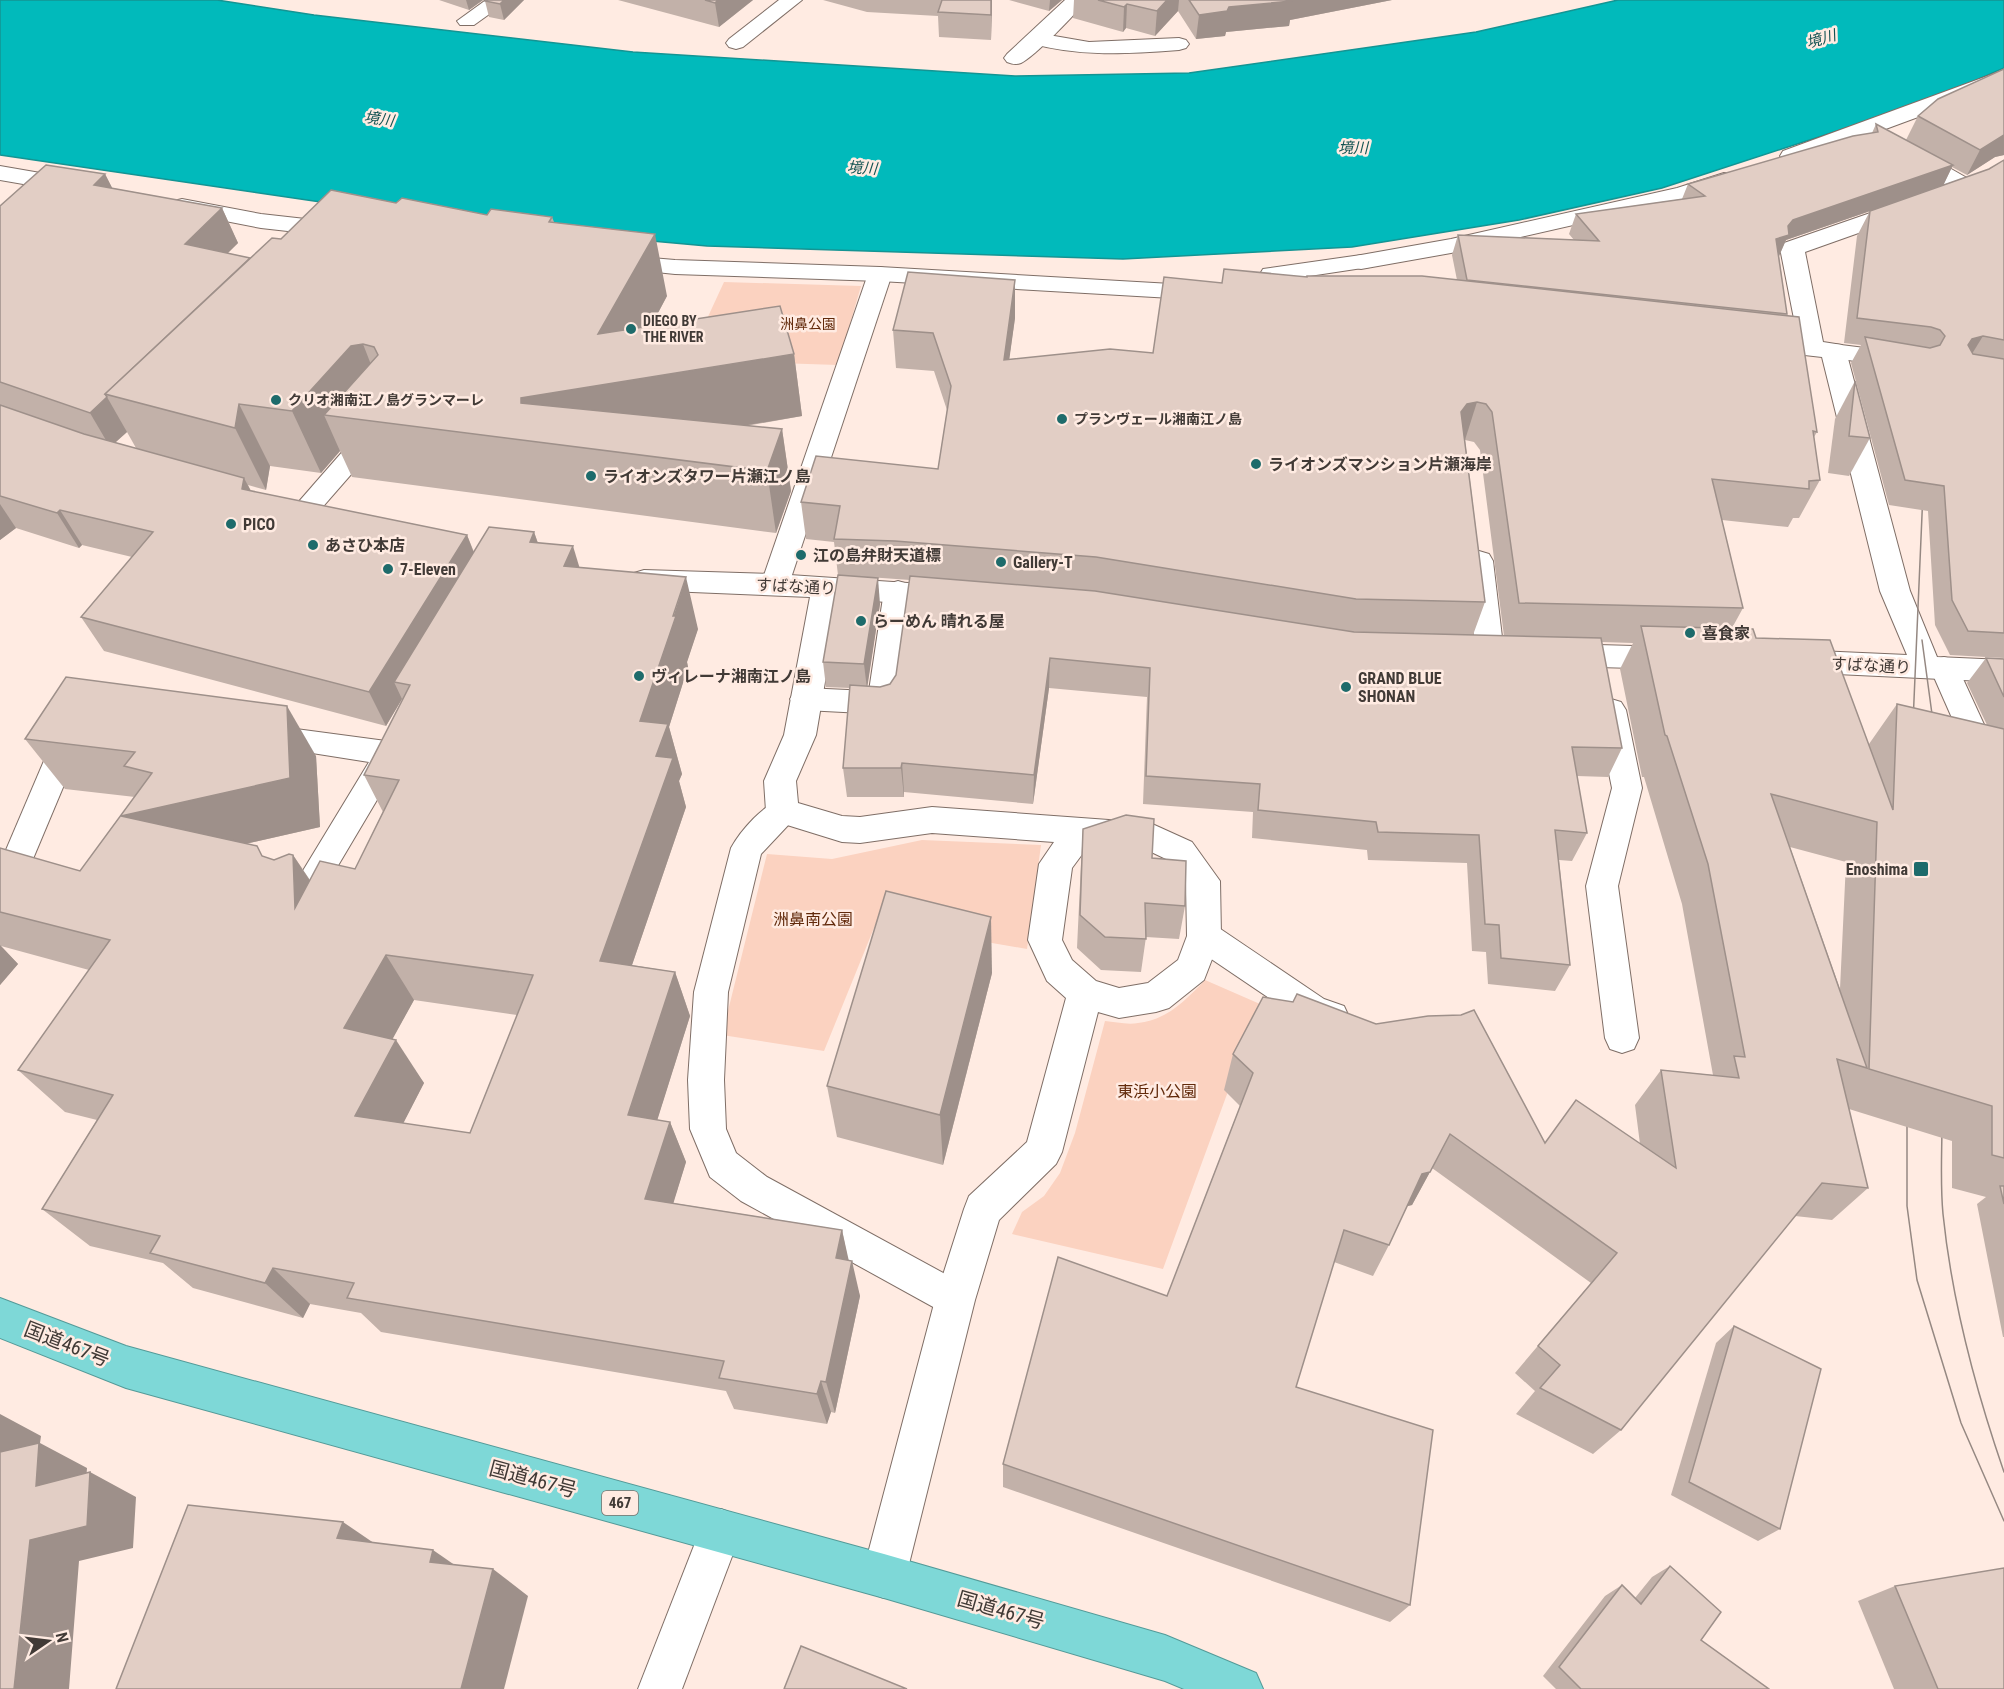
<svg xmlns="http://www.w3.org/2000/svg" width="2004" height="1689" font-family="'Roboto Condensed','Noto Sans JP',sans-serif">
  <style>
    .green { fill: #fbd2c0 }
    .water { fill: #01babb; stroke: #149493; stroke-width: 1.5 }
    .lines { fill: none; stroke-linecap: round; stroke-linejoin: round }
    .service-casing { stroke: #7f6e66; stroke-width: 2 }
    .minor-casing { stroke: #7f6e66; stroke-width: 2 }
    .trunk-casing { stroke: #549a98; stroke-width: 2 }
    .service { fill: #fff; fill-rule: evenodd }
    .minor { fill: #fff; fill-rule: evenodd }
    .trunk { fill: #7ed8d7; fill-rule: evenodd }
    .tram { stroke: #958882; stroke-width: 1.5 }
    .wall { fill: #c2b1a9; fill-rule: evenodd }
    .shaded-wall { fill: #9e908a }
    .building { fill: #e2cec5; stroke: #9e908a; stroke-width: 1.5; fill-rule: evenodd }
    .poi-dot { fill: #1e6b6b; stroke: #ffebe2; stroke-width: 2 }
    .labels { text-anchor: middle; stroke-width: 5; stroke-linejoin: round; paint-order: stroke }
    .far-poi-label { font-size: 14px; font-weight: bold; fill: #413a36; stroke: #ffebe2; text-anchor: start }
    .far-park-label { font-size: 14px; fill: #622a0b; stroke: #ffebe2 }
    .far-water-label { font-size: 15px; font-style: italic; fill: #135252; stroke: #ffebe2 }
    .shield { fill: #ffebe2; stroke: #7a6f6a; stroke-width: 1.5 }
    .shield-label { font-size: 15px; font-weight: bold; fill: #413a36 }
    .poi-label { font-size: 16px; font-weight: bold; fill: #413a36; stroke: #ffebe2; text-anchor: start }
    .street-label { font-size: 16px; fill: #413a36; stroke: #ffebe2 }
    .park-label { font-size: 16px; fill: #622a0b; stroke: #ffebe2 }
    .near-street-label { font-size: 20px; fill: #413a36; stroke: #ffebe2 }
  </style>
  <rect width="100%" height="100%" fill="#ffebe2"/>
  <g class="green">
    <polygon points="724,282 861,286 838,365 688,360"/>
    <polygon points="922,840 1041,845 1027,949 876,923 824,1051 722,1035 767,854 832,859"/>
    <path d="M 1205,980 L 1260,1004 L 1163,1269 L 1012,1234 L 1022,1212 L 1044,1196 L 1060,1173 L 1075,1133 L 1105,1021 C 1115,1022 1128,1025 1138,1023 C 1167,1020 1186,1000 1205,980 Z"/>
  </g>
  <polygon class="water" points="0,0 217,0 314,15 633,52 1015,76 1189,73 1476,32 1618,0 2004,0 2004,68 1929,101 1662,188 1519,220 1352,247 1123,259 707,246 485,226 0,155"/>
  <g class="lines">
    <defs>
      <g id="service">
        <path d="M 1037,33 L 1089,42 L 1179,38 L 1186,40 L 1189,44 L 1186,48 L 1179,50 C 1128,54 1080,57 1030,43 L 1027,39 L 1030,35 Z"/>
        <polygon points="2004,70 2004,83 1975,96 1799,161 1791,162 1783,161 1780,156 1783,151"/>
        <polygon points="1724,173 1732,174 1735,179 1732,184 1683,200 1451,253 1361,269 1353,267 1350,262 1353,257 1361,255 1451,239 1677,188"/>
        <polygon points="880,267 888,269 892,274 789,584 785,591 775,594 765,591 761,584 868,274 872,269"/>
        <polygon points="1833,344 1897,352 1906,355 1909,360 1906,365 1897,368 1824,356 1821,351 1824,346"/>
        <polygon points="373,425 382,427 386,433 382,439 313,518 304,521 295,518 291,512 295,506 364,427"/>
        <polygon points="1479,551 1489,554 1493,561 1504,654 1500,661 1490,665 1480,661 1476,654 1465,561 1469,554"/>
        <polygon points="898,581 908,584 912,591 897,703 892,711 882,714 805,710 795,707 790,699 795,691 805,688 869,691 884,591 888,584"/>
        <polygon points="1944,657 1954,660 1958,668 2004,768 2004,814 1993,811 1989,802 1930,668 1934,660"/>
        <polygon points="1611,699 1621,702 1626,710 1642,788 1618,886 1639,1038 1634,1049 1622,1053 1610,1049 1605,1038 1586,886 1612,788 1596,710 1601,702"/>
        <polygon points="70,724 81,727 85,735 22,885 11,896 0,900 0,864 55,735 59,727"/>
        <polygon points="266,725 386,741 391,739 402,743 406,751 317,901 306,905 295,901 290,892 369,762 255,744 251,736 255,728"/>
        <path d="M 782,799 L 793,802 L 798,811 L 793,820 L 761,854 L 728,992 L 724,1080 L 726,1129 L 736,1153 L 767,1177 L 969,1287 L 974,1300 L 969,1313 L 955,1319 L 741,1201 L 710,1177 L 690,1129 L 688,1080 L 694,992 L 731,848 C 741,830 763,805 782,799 Z"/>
        <polygon points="1204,922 1216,926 1324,999 1344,1006 1349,1017 1344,1028 1332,1032 1300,1019 1192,946 1188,936 1192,926"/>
        <polygon points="721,1509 736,1515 742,1530 682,1689 638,1689 706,1515"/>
      </g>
      <g id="minor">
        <polygon points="486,0 509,0 474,25 460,25 457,21"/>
        <polygon points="779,0 802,0 743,47 736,49 729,47 726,43 729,39"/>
        <path d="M 1065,0 L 1086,0 C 1077,13 1034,57 1021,63 C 1016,65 1012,64 1007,62 L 1004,58 L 1007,54 Z"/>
        <polygon points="1866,123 1874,125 1974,182 1977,187 1974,192 1805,252 1823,342 1842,345 1846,351 1910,591 1937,657 2004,660 2004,682 1795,672 1784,669 1780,661 1784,653 1795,650 1907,655 1880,591 1822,357 1759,350 1750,347 1746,342 1750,337 1759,334 1798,339 1780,248 1784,243 1948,186 1858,135 1855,130 1858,125"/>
        <polygon points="0,166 75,179 83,181 86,186 83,191 75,193 0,180"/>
        <polygon points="182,199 261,214 341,223 349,225 353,230 349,235 341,237 261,228 174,211 170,206 174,201"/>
        <polygon points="616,255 675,260 880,267 1206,286 1215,288 1218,293 1215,298 1206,300 880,281 675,274 608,267 604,262 608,257"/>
        <polygon points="1361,255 1369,257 1373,262 1369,267 1283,280 1280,297 1277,302 1268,304 1259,302 1256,297 1260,274 1263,269"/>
        <path d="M 644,570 L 775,574 L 952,586 L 962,589 L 967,596 L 962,603 L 952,606 L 839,599 L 816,735 L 796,781 L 798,803 L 842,816 L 860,817 L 932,807 L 1150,823 L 1192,842 L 1220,881 L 1221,936 L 1204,980 L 1169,1008 L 1156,1012 L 1119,1018 L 1098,1012 L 1062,1152 L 1056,1164 L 999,1220 L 975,1300 L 906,1576 L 900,1592 L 884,1598 L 868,1592 L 862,1576 L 935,1300 L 964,1209 L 969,1196 L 1027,1142 L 1066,998 L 1047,981 L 1028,940 L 1039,864 L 1054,842 L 932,833 L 860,843 L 842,842 L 771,820 L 766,811 L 764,781 L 784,735 L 810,597 L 644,590 L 634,587 L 630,580 L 634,573 ZM 1089,845 L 1145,849 L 1168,860 L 1186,884 L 1187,936 L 1178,960 L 1148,983 L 1119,988 L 1096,981 L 1072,960 L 1062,940 L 1072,868 Z"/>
        <polygon points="1561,644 1671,647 1682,650 1686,658 1682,666 1671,669 1561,666 1550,663 1546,655 1550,647"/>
      </g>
      <polygon id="trunk" points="0,1298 126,1346 884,1554 1165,1635 1256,1673 1263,1689 1184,1689 1165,1681 884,1598 126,1388 0,1338"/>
    </defs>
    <use href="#service" class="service-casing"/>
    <use href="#minor" class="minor-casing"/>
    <use href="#trunk" class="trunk-casing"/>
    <use href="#service" class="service"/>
    <use href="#minor" class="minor"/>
    <use href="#trunk" class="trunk"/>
    <g class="tram">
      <polyline points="1922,640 1934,729"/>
      <polyline points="1913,723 1923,492"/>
      <polyline points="1907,1110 1907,1206 1917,1280 1961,1423 2004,1521"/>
      <path d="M 1942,1122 C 1942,1153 1940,1183 1943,1214 C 1952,1302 1975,1388 2004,1472"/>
    </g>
  </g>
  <g class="wall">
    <polygon points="439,0 483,0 469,10"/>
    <polygon points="524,0 504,20 489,17 485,1"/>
    <polygon points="618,0 753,0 719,27"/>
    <polygon points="823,0 992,0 991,40 939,37 938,16 867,12"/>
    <polygon points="1009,0 1062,0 1049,11"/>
    <polygon points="1074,0 1392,0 1290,20 1289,26 1226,32 1225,36 1196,39 1178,11 1155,36 1126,28 1123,32 1073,18"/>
    <path d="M 2004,69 L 2004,155 L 1995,157 L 1967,175 L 1952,167 L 1943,185 L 1989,169 L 2004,160 L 2004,658 L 1950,655 L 1935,625 L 1928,511 L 1889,505 L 1851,363 L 1861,345 L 1844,343 L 1857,236 L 1870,211 L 1786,240 L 1779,256 L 1787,314 L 1786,316 L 1817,432 L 1814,437 L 1820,480 L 1799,518 L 1793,518 L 1788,527 L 1722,520 L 1743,608 L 1732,628 L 1756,638 L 1869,744 L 1897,704 L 1987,725 L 1967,683 L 1986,658 L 2004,659 L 2004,1337 L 2003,1337 L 1977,1204 L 1986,1197 L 1952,1188 L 1952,1141 L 1849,1109 L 1868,1188 L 1832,1220 L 1795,1216 L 1621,1430 L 1593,1454 L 1516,1414 L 1535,1391 L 1515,1373 L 1591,1283 L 1432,1168 L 1412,1205 L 1407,1206 L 1389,1245 L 1373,1276 L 1334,1262 L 1296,1387 L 1410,1605 L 1390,1622 L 1003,1487 L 1003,1464 L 1167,1296 L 1240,1106 L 1224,1090 L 1233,1054 L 1545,1143 L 1640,1144 L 1635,1105 L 1661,1070 L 1713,1075 L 1682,904 L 1644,777 L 1642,777 L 1620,669 L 1633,643 L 1601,642 L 1622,748 L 1608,777 L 1577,776 L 1587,833 L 1572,861 L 1559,860 L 1570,965 L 1555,991 L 1488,984 L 1486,952 L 1472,951 L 1467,863 L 1368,860 L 1367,850 L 1252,838 L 1253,812 L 1143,804 L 1147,697 L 1049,688 L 1033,804 L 904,792 L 904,797 L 847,797 L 843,768 L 850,688 L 826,687 L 823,662 L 838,575 L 834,542 L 806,539 L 801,502 L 938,469 L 947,410 L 934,371 L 896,368 L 893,330 L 1015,318 L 1009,359 L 1153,353 L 1222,283 L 1306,277 L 1457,280 L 1452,255 L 1458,235 L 1574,240 L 1569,234 L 1576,214 L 1682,199 L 1688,184 L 1872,133 L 1876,124 L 1906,140 L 1918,116 ZM 1465,440 L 1474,442 L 1480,450 L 1504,636 L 1473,635 L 1485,602 ZM 868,577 L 910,580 L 896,675 L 890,684 L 880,687 L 867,686 L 880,604 ZM 1790,847 L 1846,862 L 1840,989 Z"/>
    <path d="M 105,174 L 112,188 L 222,208 L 238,243 L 228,253 L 250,258 L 281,239 L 396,203 L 487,215 L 552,217 L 554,222 L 667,296 L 651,326 L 794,354 L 802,416 L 746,426 L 782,429 L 791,491 L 776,533 L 352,477 L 340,451 L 321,473 L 270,466 L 266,490 L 248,485 L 251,491 L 467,535 L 474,552 L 534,532 L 538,543 L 579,567 L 698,629 L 687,662 L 688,667 L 669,727 L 682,774 L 679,781 L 686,807 L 632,965 L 675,972 L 690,1016 L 657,1120 L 670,1122 L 686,1162 L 673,1203 L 842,1230 L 848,1260 L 860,1296 L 835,1413 L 831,1412 L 827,1424 L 734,1409 L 726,1391 L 381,1332 L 361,1313 L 310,1304 L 303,1318 L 193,1288 L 163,1263 L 90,1246 L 42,1209 L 97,1120 L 65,1112 L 18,1070 L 89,970 L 1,946 L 18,964 L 0,985 L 0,848 L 80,871 L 135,797 L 65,789 L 25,739 L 316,756 L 320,827 L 245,844 L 263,856 L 274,860 L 293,855 L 310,880 L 355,869 L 383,812 L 364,775 L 403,700 L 402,699 L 386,726 L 104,651 L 81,617 L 132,557 L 82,545 L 79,548 L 16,528 L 0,540 L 0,206 ZM 127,432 L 136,448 L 115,443 ZM 414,1000 L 517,1015 L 470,1133 L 403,1123 L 424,1083 L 392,1039 Z"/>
    <polygon points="1855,381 1870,438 1849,476 1828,473 1835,419"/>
    <polygon points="1083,829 1152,858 1185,906 1179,939 1146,937 1141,972 1101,970 1077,948 1081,863"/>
    <polygon points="992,973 943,1165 837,1137 827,1086"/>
    <polygon points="1734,1326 1780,1529 1758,1541 1671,1495 1716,1343"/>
    <polygon points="1670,1566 1701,1640 1769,1689 1556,1689 1543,1676 1605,1596 1622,1585 1635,1598 1652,1577"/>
    <polygon points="1895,1586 2004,1689 1894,1689 1858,1601"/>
  </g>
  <g class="shaded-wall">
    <polygon points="466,0 483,0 469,10"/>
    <polygon points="504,0 524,0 504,20 500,4"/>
    <polygon points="718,0 753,0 719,27 715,3"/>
    <polygon points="991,0 992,0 991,40"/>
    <polygon points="1050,0 1062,0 1049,11"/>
    <polygon points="1167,0 1179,0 1178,11 1155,36 1157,11"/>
    <polygon points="1288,0 1392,0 1290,20 1289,26 1226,32 1225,36 1196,39 1199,15 1229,7"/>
    <polygon points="1127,4 1126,28 1123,32 1124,7"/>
    <polygon points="2004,135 2004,155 1995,157 1967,175 1980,150"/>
    <polygon points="1953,165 1943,186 1786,240 1779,256 1767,259 1776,239 1793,220"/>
    <polygon points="105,174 123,209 94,185"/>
    <polygon points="222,208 238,243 201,279 185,244"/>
    <polygon points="655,234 667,296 621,382 794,354 802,416 599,450 521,403 521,398 598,334"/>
    <polygon points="1015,280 1015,318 1004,398 1004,360"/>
    <polygon points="1983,336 1967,362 1953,371 1972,339"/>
    <polygon points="363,344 387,406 324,415 340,451 321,473 292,411 351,346"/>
    <polygon points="107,397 127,432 110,447 90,413"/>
    <polygon points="1477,402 1465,440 1456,442 1461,412 1467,404"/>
    <polygon points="239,404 270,466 266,490 235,428"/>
    <polygon points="782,429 791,491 776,533 767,471"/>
    <polygon points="244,478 262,512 242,489"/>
    <polygon points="0,504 16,528 0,540"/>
    <polygon points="60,510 82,545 79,548 57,513"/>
    <polygon points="534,532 552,584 530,542"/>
    <polygon points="467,535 480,569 394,682 402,699 386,726 369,692"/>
    <polygon points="573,546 589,599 564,566"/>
    <polygon points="686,577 698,629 687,662 688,667 669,727 682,774 679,781 686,807 618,1006 600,961 640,721"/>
    <polygon points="878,578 880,604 867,689 864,664"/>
    <polygon points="1050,658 1049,688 1033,804 1034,775"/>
    <polygon points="287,706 316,756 320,827 158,864 121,816"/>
    <polygon points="902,763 904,792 904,797 901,768"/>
    <polygon points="293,855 324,902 295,908"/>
    <polygon points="991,917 992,973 943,1165 940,1115"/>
    <polygon points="0,945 18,964 0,985"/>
    <polygon points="386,955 414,1000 375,1071 344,1028"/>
    <polygon points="675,972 690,1016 646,1156 628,1115"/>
    <polygon points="396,1040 424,1083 386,1157 355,1116"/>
    <polygon points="670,1122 686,1162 663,1237 645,1199"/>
    <polygon points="1430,1172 1412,1205 1404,1207 1422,1174"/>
    <polygon points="842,1230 850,1266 836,1258"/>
    <polygon points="852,1261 860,1296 835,1413 826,1382"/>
    <polygon points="273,1268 310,1304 303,1318 265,1283"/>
    <polygon points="821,1381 831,1412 827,1424 817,1394"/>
    <polygon points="0,1414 41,1436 40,1443 87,1468 84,1510 36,1486 0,1462"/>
    <polygon points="90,1472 136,1497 133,1548 79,1561 69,1689 14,1689 30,1540"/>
    <polygon points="343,1522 387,1552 337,1538"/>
    <polygon points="433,1550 472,1577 430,1562"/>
    <polygon points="493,1569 528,1596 504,1689 461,1689"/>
  </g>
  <g class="building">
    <polygon points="487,0 504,0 500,4 485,1"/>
    <polygon points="705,0 718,0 715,3"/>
    <polygon points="942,0 991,0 991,15 938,12"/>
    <polygon points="1098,0 1167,0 1157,11 1127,4 1124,7"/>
    <polygon points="1189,0 1292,0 1292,1 1229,7 1227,11 1199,15"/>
    <polygon points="2004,69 2004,135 1980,150 1918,116 1938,99"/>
    <polygon points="1876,124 1953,165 1793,220 1788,226 1789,235 1776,239 1787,314 1467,280 1458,235 1599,241 1576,214 1705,196 1688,184 1853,136 1878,132"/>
    <polygon points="2004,160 2004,340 1983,336 1972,339 1968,345 1973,354 2004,359 2004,633 1968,631 1952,600 1944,486 1905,480 1865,337 1930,348 1940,345 1945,336 1940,330 1931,327 1857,318 1870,211 1989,169"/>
    <polygon points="46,165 105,174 94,185 222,208 185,244 250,258 105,394 107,397 90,413 0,382 0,206"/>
    <polygon points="331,190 396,203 402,198 487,215 491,209 552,217 549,222 655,234 598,334 780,306 794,354 521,398 521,403 782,429 767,471 324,415 378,355 374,347 363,344 351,346 292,411 239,404 235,428 105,394 272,238 281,239"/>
    <polygon points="1224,269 1307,277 1307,276 1422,276 1799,317 1817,432 1813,431 1820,480 1809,481 1809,489 1712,479 1743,608 1519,603 1492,412 1486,404 1477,402 1467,404 1461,412 1485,602 1356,599 1096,557 895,541 834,539 840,506 801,502 816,456 938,469 951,386 933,333 893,330 908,272 1015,280 1004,360 1110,349 1153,353 1164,277 1222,283"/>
    <polygon points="1855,381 1870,438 1849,436"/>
    <polygon points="0,405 84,434 244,478 242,489 467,535 369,692 81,617 153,532 60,510 57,513 0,496"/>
    <path d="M 489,527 L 534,532 L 530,542 L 573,546 L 564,566 L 686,577 L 673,616 L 676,616 L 640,721 L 668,724 L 656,756 L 673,758 L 600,961 L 675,972 L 628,1115 L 670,1122 L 645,1199 L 842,1230 L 836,1258 L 852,1261 L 826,1382 L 821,1381 L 817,1394 L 719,1378 L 724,1361 L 347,1298 L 354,1283 L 273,1268 L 265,1283 L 150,1253 L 160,1236 L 42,1209 L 113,1095 L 18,1070 L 110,940 L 0,912 L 0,848 L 80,871 L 152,773 L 124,766 L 135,752 L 25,739 L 66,677 L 287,706 L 290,778 L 121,816 L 257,846 L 262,856 L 274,860 L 289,854 L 293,855 L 295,908 L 320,861 L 355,869 L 399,780 L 364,775 L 410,685 L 394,682 ZM 386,955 L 533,975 L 470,1133 L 355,1116 L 396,1040 L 344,1028 Z"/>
    <polygon points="838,575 878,578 864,664 823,662"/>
    <polygon points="910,576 1095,591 1354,632 1601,638 1622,748 1572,747 1587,833 1555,830 1570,965 1501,958 1499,925 1485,924 1479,835 1378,832 1376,822 1258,810 1260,784 1146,776 1150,668 1050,658 1034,775 902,763 901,768 843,768 850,685 880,687 890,684 896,675"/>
    <polygon points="1641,626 1753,629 1756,638 1830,640 1893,810 1897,704 2004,729 2004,1158 1992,1155 1992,1106 1869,1069 1877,822 1771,794 1867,1068 1837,1059 1868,1188 1822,1183 1621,1430 1540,1388 1560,1365 1538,1346 1617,1253 1450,1134 1430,1172 1422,1174 1389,1245 1344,1230 1296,1387 1433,1430 1410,1605 1003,1464 1058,1257 1167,1296 1253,1073 1233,1054 1263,997 1293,1002 1297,994 1376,1024 1428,1016 1461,1015 1474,1010 1545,1143 1576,1100 1676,1168 1661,1070 1739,1078 1734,1056 1745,1057 1708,864 1667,736 1665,735"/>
    <polygon points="1986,658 2004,659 2004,697"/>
    <polygon points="1126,815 1154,819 1152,858 1186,861 1185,906 1145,903 1146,939 1105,937 1080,915 1083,829"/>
    <polygon points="886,891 991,917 940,1115 827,1086"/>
    <polygon points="2000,1186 2004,1186 2004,1204"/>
    <polygon points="1734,1326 1821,1369 1780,1529 1689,1482"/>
    <polygon points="39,1443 36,1486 90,1472 87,1526 30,1540 14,1689 0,1689 0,1452"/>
    <polygon points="188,1505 343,1522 337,1538 433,1550 430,1562 493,1569 461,1689 116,1689"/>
    <polygon points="1670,1566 1721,1612 1701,1640 1769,1689 1581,1689 1559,1667 1622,1585 1641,1604"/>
    <polygon points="2004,1568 2004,1689 1938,1689 1895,1586"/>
    <polygon points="801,1646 907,1689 784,1689"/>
  </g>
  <g class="poi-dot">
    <circle cx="631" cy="329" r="6"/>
    <circle cx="276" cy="400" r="6"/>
    <circle cx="1062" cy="419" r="6"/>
    <circle cx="1256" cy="464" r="6"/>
    <circle cx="591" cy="476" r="6"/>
    <circle cx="231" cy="524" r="6"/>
    <circle cx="313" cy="545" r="6"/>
    <circle cx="801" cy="555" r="6"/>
    <circle cx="1001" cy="562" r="6"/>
    <circle cx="388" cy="569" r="6"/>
    <circle cx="861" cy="621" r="6"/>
    <circle cx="1690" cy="633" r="6"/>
    <circle cx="639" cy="676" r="6"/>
    <circle cx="1346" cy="687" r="6"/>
    <rect x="1913" y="861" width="16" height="16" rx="3"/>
  </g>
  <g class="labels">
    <g class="far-poi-label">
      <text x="643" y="326">DIEGO BY<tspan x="643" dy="16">THE RIVER</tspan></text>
      <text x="288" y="405">クリオ湘南江ノ島グランマーレ</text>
      <text x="1074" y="424">プランヴェール湘南江ノ島</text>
    </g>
    <g class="far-park-label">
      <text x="808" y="329">洲鼻公園</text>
    </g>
    <g class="far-water-label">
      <text transform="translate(1821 39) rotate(-16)" y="5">境川</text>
      <text transform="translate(379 119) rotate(8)" y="5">境川</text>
      <text x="1353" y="153">境川</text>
      <text transform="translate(862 168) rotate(4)" y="5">境川</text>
    </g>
    <rect class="shield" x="602" y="1491" width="36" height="24" rx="4.5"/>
    <g class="shield-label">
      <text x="620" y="1508">467</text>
    </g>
    <g class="poi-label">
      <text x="1268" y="470">ライオンズマンション片瀬海岸</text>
      <text x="603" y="482">ライオンズタワー片瀬江ノ島</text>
      <text x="243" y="530">PICO</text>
      <text x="325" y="551">あさひ本店</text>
      <text x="813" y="561">江の島弁財天道標</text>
      <text x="1013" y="568">Gallery-T</text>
      <text x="400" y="575">7-Eleven</text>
      <text x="873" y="627">らーめん 晴れる屋</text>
      <text x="1702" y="639">喜食家</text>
      <text x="651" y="682">ヴィレーナ湘南江ノ島</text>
      <text x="1358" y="684">GRAND BLUE<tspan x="1358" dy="18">SHONAN</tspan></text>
      <text x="1908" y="875" text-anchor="end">Enoshima</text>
    </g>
    <g class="street-label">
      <text transform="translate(796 586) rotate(3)" y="6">すばな通り</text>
      <text transform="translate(1871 665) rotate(3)" y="6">すばな通り</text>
    </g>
    <g class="park-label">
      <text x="813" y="925">洲鼻南公園</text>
      <text x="1157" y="1097">東浜小公園</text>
    </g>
    <g class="near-street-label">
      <text transform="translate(67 1344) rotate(21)" y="7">国道467号</text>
      <text transform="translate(533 1479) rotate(15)" y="7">国道467号</text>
      <text transform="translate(1001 1610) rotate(16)" y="7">国道467号</text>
    </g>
  </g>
  <g transform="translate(48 1641) rotate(76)" stroke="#ffebe2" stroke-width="4.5" paint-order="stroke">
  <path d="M0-4.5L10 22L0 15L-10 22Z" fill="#413a36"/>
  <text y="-9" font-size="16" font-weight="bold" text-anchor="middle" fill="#413a36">N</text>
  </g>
</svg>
